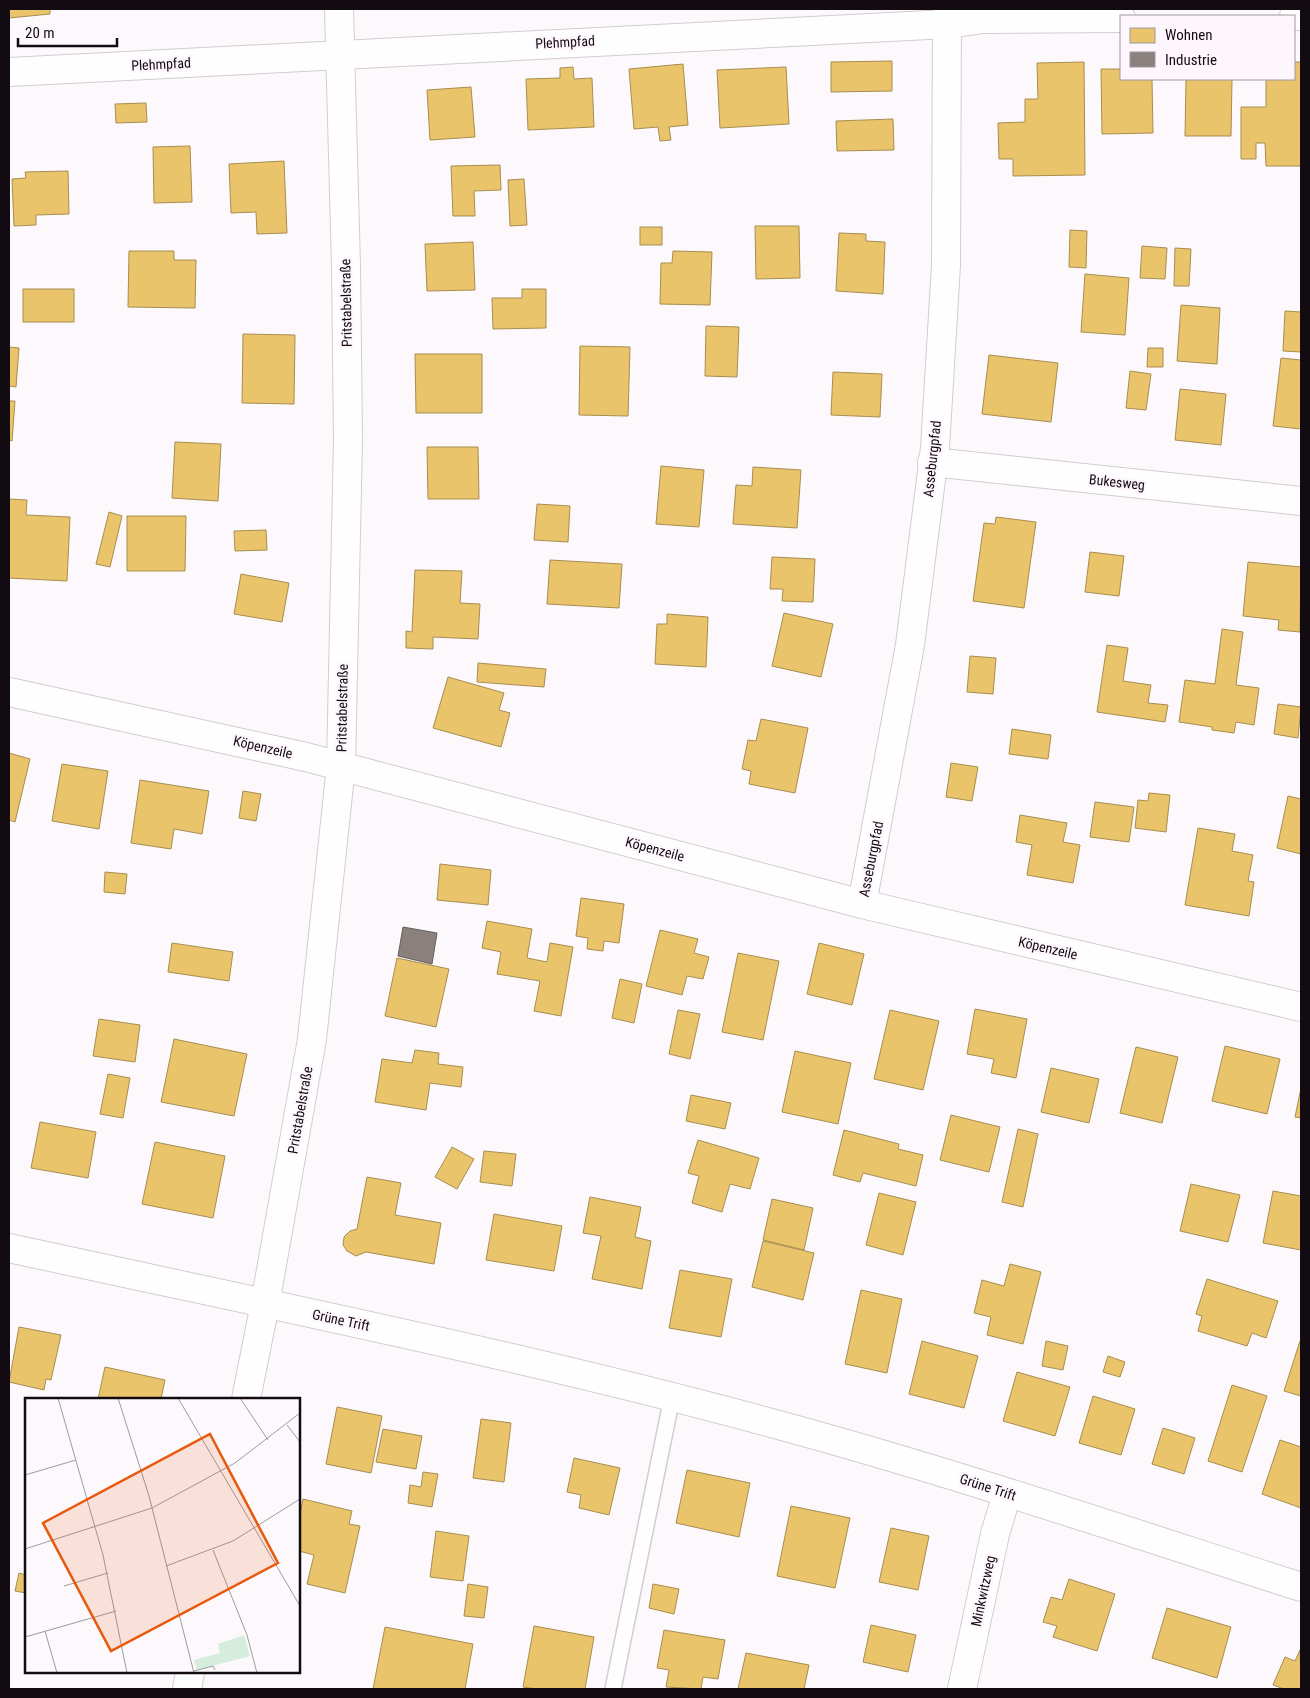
<svg xmlns="http://www.w3.org/2000/svg" width="1310" height="1698" font-family="'Roboto Condensed',sans-serif">
  <style>
    .homes { fill: #e9c46a; stroke: #a88d50 }
    .industry { fill: #8a817c; stroke: #665e5c }
    .lines { fill: none; stroke-linecap: round; stroke-linejoin: round }
    .service-casing { stroke: #d2ccd1; stroke-width: 18 }
    .minor-casing { stroke: #d2ccd1; stroke-width: 30 }
    .service { stroke: #fffeff; stroke-width: 15 }
    .minor { stroke: #fffeff; stroke-width: 28 }
    .labels { text-anchor: middle; stroke-width: 5; stroke-linejoin: round; paint-order: stroke }
    .street-label { font-size: 14px; fill: #120c12; stroke: #fef6fd }
    .inset-road { fill: none; stroke: #9e9a9e; stroke-width: 1 }
    .view { fill: #e8590c; fill-opacity: 0.15; stroke: #e8590c; stroke-width: 2.5 }
    .inset-edge { fill: none; stroke: #120c12; stroke-width: 2.5 }
  </style>
  <rect width="100%" height="100%" fill="#fcf8fc"/>
  <g class="homes">
    <polygon points="9,9 50,9 50,14 9,18"/>
    <polygon points="892,61 892,91 831,92 831,62"/>
    <polygon points="1084,62 1085,175 1013,176 1013,159 999,159 998,123 1025,122 1025,99 1038,99 1037,63"/>
    <polygon points="1294,62 1301,62 1301,166 1266,166 1265,143 1256,143 1256,159 1241,159 1241,107 1266,107 1266,79 1294,79"/>
    <polygon points="683,64 688,125 669,127 671,140 660,141 658,127 634,129 629,69"/>
    <polygon points="573,67 574,79 592,78 594,127 528,130 526,79 560,78 560,68"/>
    <polygon points="786,67 789,124 720,128 717,70"/>
    <polygon points="1101,69 1121,69 1121,79 1152,79 1153,133 1102,134"/>
    <polygon points="1186,79 1232,79 1231,136 1185,136"/>
    <polygon points="471,87 475,137 430,140 427,90"/>
    <polygon points="146,103 147,122 116,123 115,104"/>
    <polygon points="893,119 894,150 837,151 836,121"/>
    <polygon points="190,146 192,202 154,203 153,147"/>
    <polygon points="284,161 287,233 257,234 256,212 231,213 229,164"/>
    <polygon points="500,165 501,190 474,191 475,216 453,216 451,166"/>
    <polygon points="68,171 69,214 36,215 36,225 14,226 12,179 26,178 25,172"/>
    <polygon points="524,179 527,225 510,226 508,180"/>
    <polygon points="755,226 799,226 800,278 756,279"/>
    <rect x="640" y="227" width="22" height="18"/>
    <polygon points="1070,230 1087,231 1086,268 1069,267"/>
    <polygon points="839,233 866,234 866,241 885,242 883,294 836,291"/>
    <polygon points="473,242 475,290 427,291 425,244"/>
    <polygon points="1142,246 1167,248 1165,279 1140,278"/>
    <polygon points="1175,248 1191,249 1189,286 1174,286"/>
    <polygon points="129,251 174,251 174,260 196,260 195,308 128,307"/>
    <polygon points="673,251 712,252 710,305 660,304 661,263 672,263"/>
    <polygon points="1085,274 1129,278 1125,335 1081,332"/>
    <rect x="23" y="289" width="51" height="33"/>
    <polygon points="522,289 546,289 546,328 493,329 492,298 522,298"/>
    <polygon points="1181,305 1220,308 1217,364 1177,361"/>
    <polygon points="1285,311 1301,312 1301,352 1283,351"/>
    <polygon points="706,326 739,327 737,377 705,376"/>
    <polygon points="243,334 295,335 294,404 242,403"/>
    <polygon points="580,346 630,347 628,416 579,415"/>
    <polygon points="9,347 19,348 16,387 9,386"/>
    <polygon points="1148,348 1163,348 1163,367 1147,367"/>
    <polygon points="415,354 482,354 482,413 416,413"/>
    <polygon points="989,355 1058,363 1051,422 982,414"/>
    <polygon points="1281,358 1301,360 1301,429 1273,426"/>
    <polygon points="1130,371 1151,374 1146,410 1126,408"/>
    <polygon points="833,372 882,374 880,417 831,415"/>
    <polygon points="1180,389 1226,394 1221,445 1175,440"/>
    <polygon points="9,401 15,401 12,441 9,440"/>
    <polygon points="175,442 221,444 218,501 172,498"/>
    <polygon points="427,447 478,447 479,499 428,499"/>
    <polygon points="661,466 704,470 699,527 656,524"/>
    <polygon points="753,467 801,470 797,528 733,524 736,485 752,486"/>
    <polygon points="9,499 27,500 26,515 70,517 67,581 9,578"/>
    <polygon points="537,504 570,506 568,542 534,540"/>
    <polygon points="109,512 122,516 110,567 96,564"/>
    <polygon points="127,516 186,516 185,571 127,571"/>
    <polygon points="996,517 1036,522 1024,608 973,601 984,523 995,524"/>
    <polygon points="266,530 267,550 235,551 234,531"/>
    <polygon points="1090,552 1124,556 1119,596 1085,592"/>
    <polygon points="772,557 815,559 813,602 782,601 783,589 770,589"/>
    <polygon points="550,560 622,564 619,608 547,604"/>
    <polygon points="1248,562 1301,567 1300,632 1278,630 1279,620 1243,616"/>
    <polygon points="415,570 462,571 460,603 480,604 478,639 433,637 433,649 406,648 406,631 412,632"/>
    <polygon points="241,574 289,583 282,622 234,614"/>
    <polygon points="784,613 833,624 821,677 772,666"/>
    <polygon points="667,614 708,617 706,667 655,664 657,624 667,624"/>
    <polygon points="1222,629 1243,632 1236,685 1259,688 1254,725 1236,722 1234,733 1212,730 1212,727 1179,722 1185,680 1215,684"/>
    <polygon points="1107,645 1128,648 1123,681 1151,685 1148,703 1168,705 1165,722 1097,712"/>
    <polygon points="970,656 996,658 993,694 967,692"/>
    <polygon points="478,663 546,669 544,687 477,682"/>
    <polygon points="448,677 504,693 499,710 510,713 501,747 433,728"/>
    <polygon points="1278,704 1301,707 1298,738 1274,734"/>
    <polygon points="761,719 808,728 795,793 749,784 751,771 742,769 748,740 756,741"/>
    <polygon points="1012,729 1051,735 1048,759 1009,754"/>
    <polygon points="9,753 30,759 15,822 9,820"/>
    <polygon points="951,763 978,767 972,801 946,797"/>
    <polygon points="62,764 108,771 99,829 52,821"/>
    <polygon points="140,780 209,791 202,834 174,829 171,849 131,843"/>
    <polygon points="243,791 261,794 256,821 239,818"/>
    <polygon points="1149,793 1170,795 1166,832 1135,828 1138,800 1148,801"/>
    <polygon points="1288,796 1301,799 1301,854 1277,848"/>
    <polygon points="1095,802 1134,807 1129,842 1090,837"/>
    <polygon points="1020,815 1067,823 1063,842 1080,845 1073,883 1027,875 1032,845 1016,842"/>
    <polygon points="1198,828 1235,834 1232,851 1253,855 1248,881 1254,882 1249,916 1185,905"/>
    <polygon points="440,864 491,870 488,905 437,900"/>
    <polygon points="105,872 127,874 125,894 104,892"/>
    <polygon points="581,898 624,904 619,943 604,941 603,951 587,949 588,938 576,936"/>
    <polygon points="487,921 532,929 527,958 547,962 550,943 573,947 561,1016 534,1011 540,981 497,974 501,952 482,948"/>
    <polygon points="660,930 698,939 694,953 709,957 703,979 687,976 682,995 646,986"/>
    <polygon points="172,943 233,952 229,981 168,972"/>
    <polygon points="819,943 864,954 852,1005 807,994"/>
    <polygon points="738,953 779,961 763,1040 722,1032"/>
    <polygon points="397,958 449,969 436,1027 385,1016"/>
    <polygon points="620,979 642,984 634,1023 612,1018"/>
    <polygon points="975,1009 1027,1019 1016,1078 991,1073 994,1059 967,1054"/>
    <polygon points="678,1010 700,1014 690,1059 669,1054"/>
    <polygon points="890,1010 939,1021 923,1090 874,1079"/>
    <polygon points="99,1019 140,1025 135,1062 93,1056"/>
    <polygon points="174,1039 247,1054 234,1116 161,1102"/>
    <polygon points="1225,1046 1280,1059 1267,1114 1212,1101"/>
    <polygon points="1136,1047 1178,1057 1162,1123 1120,1113"/>
    <polygon points="415,1050 439,1053 438,1064 463,1067 461,1087 430,1083 426,1110 375,1102 382,1059 412,1063"/>
    <polygon points="795,1051 851,1063 838,1124 782,1112"/>
    <polygon points="1051,1068 1099,1079 1089,1123 1041,1112"/>
    <polygon points="108,1074 130,1078 123,1118 100,1114"/>
    <polygon points="1301,1088 1301,1118 1295,1117"/>
    <polygon points="691,1095 731,1103 725,1129 686,1121"/>
    <polygon points="951,1115 1000,1127 989,1172 940,1160"/>
    <polygon points="40,1122 96,1132 88,1178 31,1168"/>
    <polygon points="1018,1129 1038,1134 1023,1207 1002,1202"/>
    <polygon points="844,1130 899,1144 898,1149 923,1155 916,1186 863,1173 860,1182 833,1175"/>
    <polygon points="698,1140 759,1158 750,1189 730,1184 722,1212 692,1203 699,1176 688,1173"/>
    <polygon points="155,1142 225,1156 213,1218 142,1204"/>
    <polygon points="452,1147 474,1159 457,1189 435,1177"/>
    <polygon points="484,1151 516,1154 512,1186 480,1182"/>
    <polygon points="367,1177 401,1183 395,1215 441,1223 434,1264 366,1252 356,1256 347,1251 343,1245 344,1237 350,1231 357,1229"/>
    <polygon points="1191,1184 1240,1195 1228,1242 1180,1231"/>
    <polygon points="1273,1191 1301,1196 1301,1250 1263,1243"/>
    <polygon points="879,1193 916,1202 903,1255 866,1245"/>
    <polygon points="590,1197 641,1207 635,1237 651,1241 642,1289 592,1279 601,1236 583,1233"/>
    <polygon points="772,1199 813,1208 804,1250 763,1240"/>
    <polygon points="494,1214 562,1226 554,1271 486,1260"/>
    <polygon points="763,1241 814,1253 803,1300 752,1287"/>
    <polygon points="1010,1264 1041,1272 1023,1344 987,1335 991,1317 974,1313 982,1280 1004,1286"/>
    <polygon points="680,1270 732,1279 721,1337 669,1328"/>
    <polygon points="1207,1279 1278,1301 1266,1338 1252,1333 1247,1346 1198,1331 1202,1316 1196,1314"/>
    <polygon points="861,1290 902,1299 887,1373 845,1364"/>
    <polygon points="19,1327 61,1335 51,1380 46,1379 44,1390 9,1382"/>
    <polygon points="922,1341 978,1356 964,1408 909,1394"/>
    <polygon points="1046,1341 1068,1346 1063,1370 1042,1366"/>
    <polygon points="1300,1341 1301,1342 1301,1396 1284,1391"/>
    <polygon points="1108,1356 1125,1362 1120,1377 1103,1372"/>
    <polygon points="105,1367 165,1380 161,1399 98,1399"/>
    <polygon points="1017,1372 1070,1387 1055,1436 1003,1421"/>
    <polygon points="1232,1385 1267,1396 1242,1472 1208,1461"/>
    <polygon points="1093,1396 1135,1409 1121,1455 1079,1443"/>
    <polygon points="337,1407 382,1416 371,1473 326,1464"/>
    <polygon points="481,1419 511,1423 504,1482 473,1478"/>
    <polygon points="1163,1428 1195,1438 1184,1474 1152,1464"/>
    <polygon points="383,1429 422,1436 416,1469 376,1462"/>
    <polygon points="1280,1440 1301,1447 1301,1508 1262,1494"/>
    <polygon points="574,1458 620,1468 609,1515 579,1508 581,1495 567,1492"/>
    <polygon points="687,1470 750,1483 739,1537 676,1523"/>
    <polygon points="423,1472 438,1474 432,1507 408,1503 410,1485 421,1487"/>
    <polygon points="303,1499 352,1511 349,1524 360,1526 345,1593 307,1584 314,1555 299,1551 299,1519"/>
    <polygon points="791,1506 850,1518 835,1588 777,1576"/>
    <polygon points="891,1528 929,1536 918,1590 879,1582"/>
    <polygon points="436,1531 469,1536 463,1581 430,1577"/>
    <polygon points="19,1573 26,1575 26,1593 15,1591"/>
    <polygon points="1069,1579 1115,1594 1097,1651 1053,1637 1057,1626 1043,1622 1051,1597 1062,1600"/>
    <polygon points="468,1584 488,1587 484,1618 464,1616"/>
    <polygon points="653,1584 679,1589 674,1614 649,1608"/>
    <polygon points="1167,1608 1231,1627 1217,1678 1152,1658"/>
    <polygon points="871,1625 916,1635 908,1672 863,1662"/>
    <polygon points="534,1626 594,1637 585,1689 537,1689 523,1687"/>
    <polygon points="385,1627 473,1644 465,1689 373,1689"/>
    <polygon points="664,1630 725,1640 718,1679 703,1677 701,1689 666,1687 669,1670 657,1668"/>
    <polygon points="1300,1650 1301,1689 1284,1689 1273,1685 1285,1657 1295,1661"/>
    <polygon points="746,1653 809,1665 804,1689 738,1689"/>
  </g>
  <polygon class="industry" points="403,927 437,933 432,964 398,956"/>
  <g class="lines">
    <defs>
      <polyline id="service" points="613,1689 672,1397"/>
      <g id="minor">
        <polyline points="1294,16 1301,16"/>
        <polyline points="9,72 948,24 983,19 1121,18"/>
        <polyline points="932,462 1301,501"/>
        <polyline points="9,692 306,757 862,904 1301,1007"/>
        <polyline points="862,904 910,645 935,448 946,265 947,9"/>
        <path d="M 9,1248 C 265,1304 522,1355 775,1424 C 952,1472 1127,1531 1301,1587"/>
        <polyline points="246,1399 265,1304 312,1039 341,766 348,440 346,266 339,9"/>
        <polyline points="187,1689 190,1672"/>
        <polyline points="962,1689 995,1534 1007,1494"/>
      </g>
    </defs>
    <use href="#service" class="service-casing"/>
    <use href="#minor" class="minor-casing"/>
    <use href="#service" class="service"/>
    <use href="#minor" class="minor"/>
  </g>
  <g class="labels">
    <g class="street-label">
      <text transform="translate(565 42) rotate(-3)" y="5">Plehmpfad</text>
      <text transform="translate(161 64) rotate(-3)" y="5">Plehmpfad</text>
      <text transform="translate(346 303) rotate(-91)" y="5">Pritstabelstraße</text>
      <text transform="translate(932 459) rotate(-84)" y="5">Asseburgpfad</text>
      <text transform="translate(1117 482) rotate(6)" y="5">Bukesweg</text>
      <text transform="translate(342 708) rotate(-89)" y="5">Pritstabelstraße</text>
      <text transform="translate(263 747) rotate(13)" y="5">Köpenzeile</text>
      <text transform="translate(655 849) rotate(15)" y="5">Köpenzeile</text>
      <text transform="translate(871 859) rotate(-79)" y="5">Asseburgpfad</text>
      <text transform="translate(1048 948) rotate(13)" y="5">Köpenzeile</text>
      <text transform="translate(300 1110) rotate(-80)" y="5">Pritstabelstraße</text>
      <text transform="translate(341 1320) rotate(12)" y="5">Grüne Trift</text>
      <text transform="translate(988 1487) rotate(18)" y="5">Grüne Trift</text>
      <text transform="translate(983 1591) rotate(-78)" y="5">Minkwitzweg</text>
    </g>
  </g>
  <g transform="translate(25 1398)">
    <rect width="275" height="275" fill="#fcf8fc"/>
    <path d="M 219,237 L 225,258 L 172,272 L 169,262 L 195,255 L 193,246 Z" fill="#d6ecdc"/>
    <path class="inset-road" d="M 33,0 L 78,157 L 102,275M 93,0 L 124,98 L 169,275M 153,0 L 275,208M 215,0 L 243,42M 262,27 L 275,44M 0,77 L 51,62M 0,151 L 127,110 L 210,65 L 275,15M 188,152 L 222,237 L 232,275M 141,168 L 208,143 L 275,101M 39,188 L 83,175M 20,233 L 32,275M 0,239 L 91,213M 169,273 L 188,268 L 190,272"/>
    <path class="view" d="M 185,36 L 253,165 L 86,253 L 18,125 Z"/>
    <rect width="275" height="275" class="inset-edge"/>
  </g>
  <rect width="1310" height="1698" fill="none" stroke="#120c12" stroke-width="20"/>
  <rect x="1120" y="15" width="175" height="65" fill="#fef6fd" stroke="#a0989f"/>
  <rect x="1130" y="28" width="25" height="15" fill="#e9c46a" stroke="#a0989f"/>
  <text x="1165" y="40" font-size="15" fill="#120c12">Wohnen</text>
  <rect x="1130" y="52" width="25" height="15" fill="#8a817c" stroke="#a0989f"/>
  <text x="1165" y="65" font-size="15" fill="#120c12">Industrie</text>
  <path d="M18 38v8h99v-8" fill="none" stroke="#120c12" stroke-width="2.5"/>
  <text x="25" y="38" font-size="15" fill="#120c12" stroke="#fef6fd" stroke-width="4" paint-order="stroke">20 m</text>
</svg>
